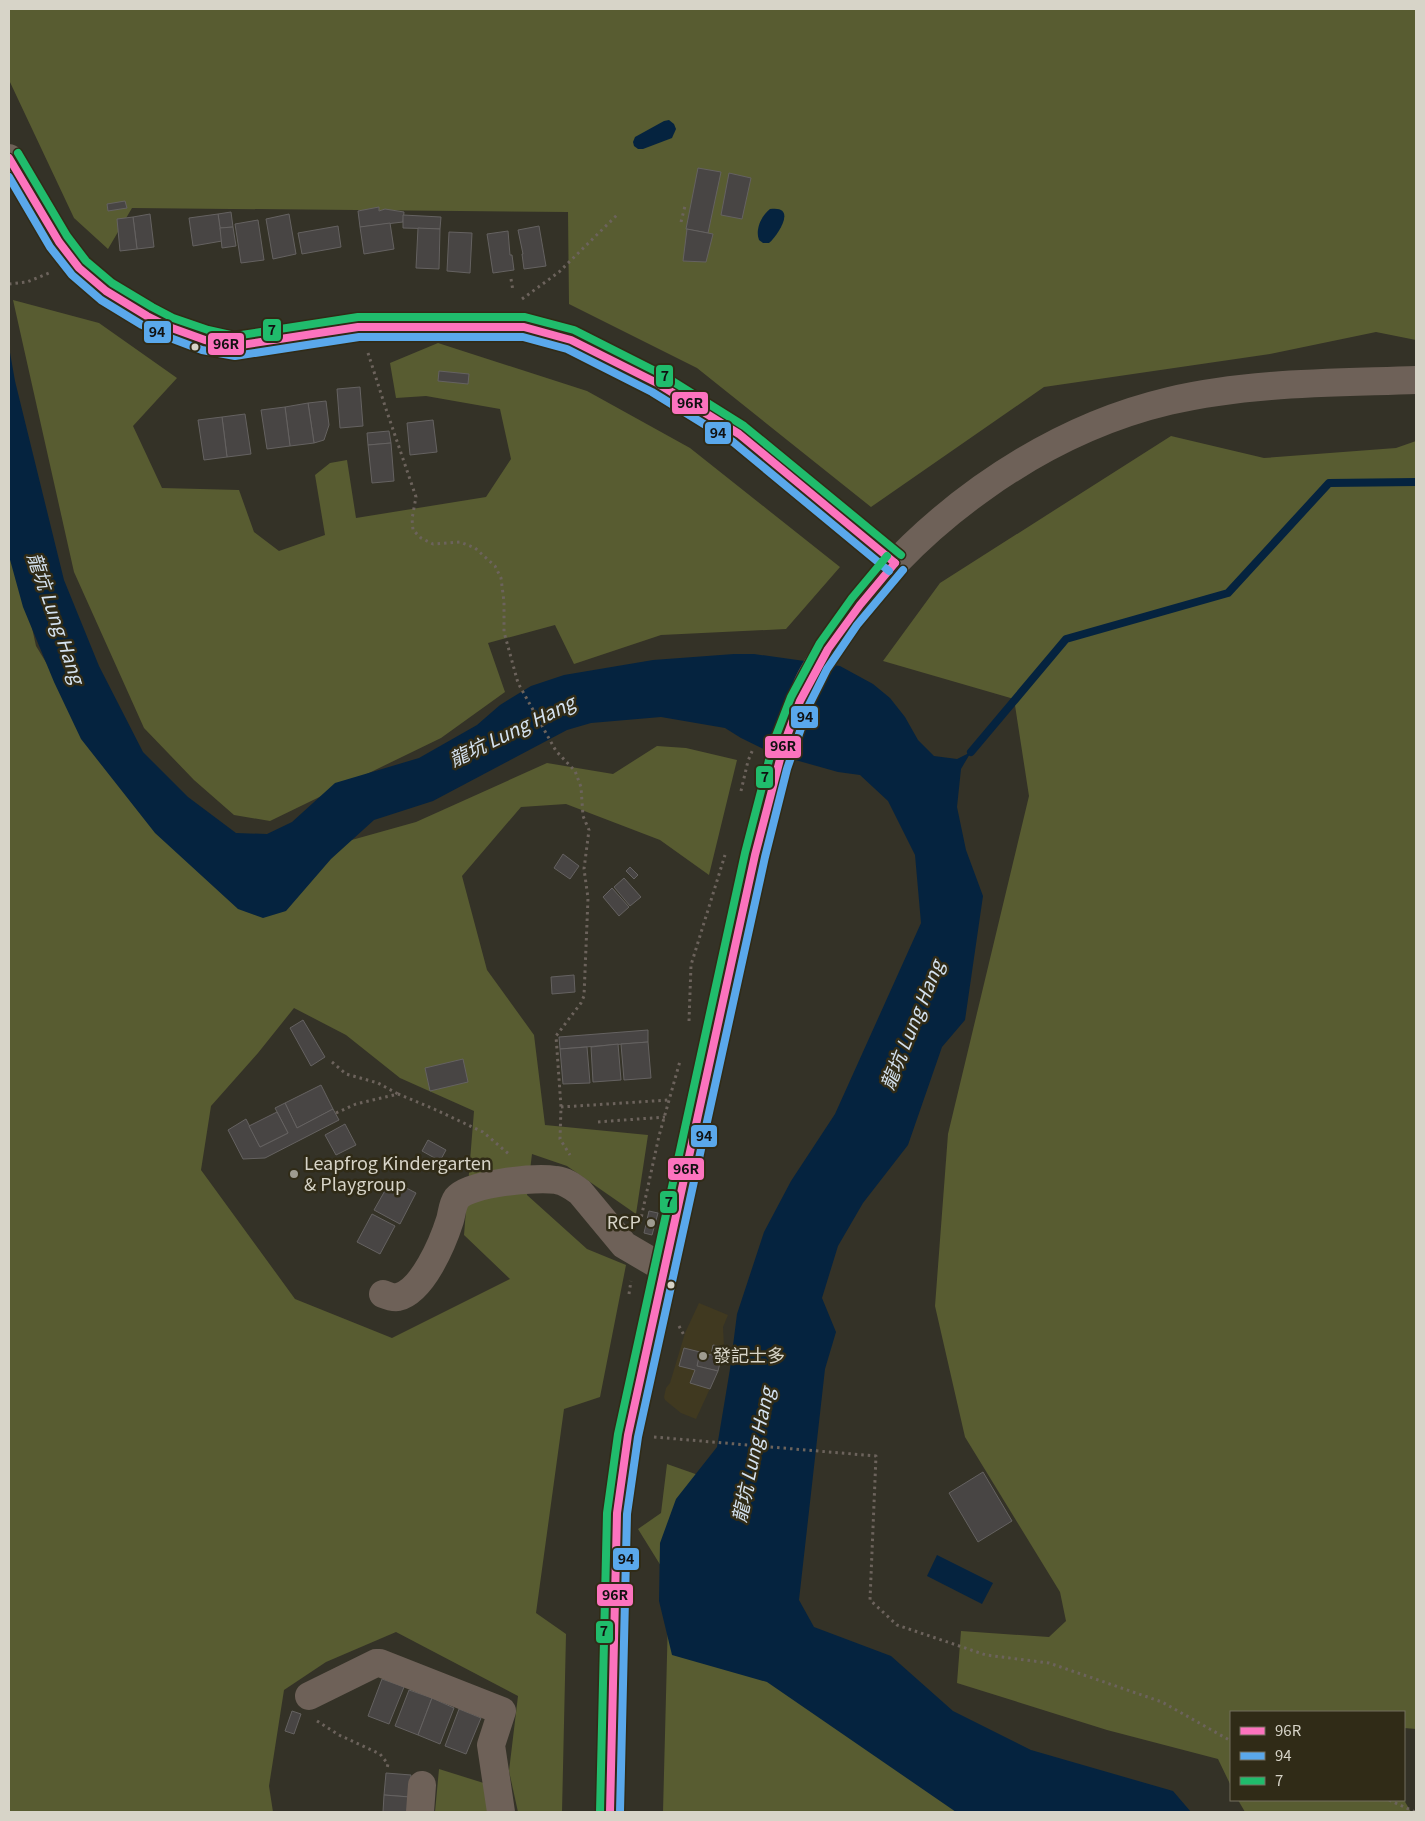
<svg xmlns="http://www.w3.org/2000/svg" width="1425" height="1821" font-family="Georgia,'Noto Sans TC',serif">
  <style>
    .built { fill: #403920 }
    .green { fill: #585c31; fill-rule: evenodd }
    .water { fill: #05233f }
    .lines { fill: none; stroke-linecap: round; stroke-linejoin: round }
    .stream { stroke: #05233f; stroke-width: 8 }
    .building { fill: #484544; stroke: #656261 }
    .path { stroke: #6c635c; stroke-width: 3; stroke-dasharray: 2.5 4; stroke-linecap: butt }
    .minor { stroke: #6e6158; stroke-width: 28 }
    .bus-1-casing { stroke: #302b17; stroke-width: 11 }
    .bus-2-casing { stroke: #302b17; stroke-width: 11 }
    .bus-3-casing { stroke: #302b17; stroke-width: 11 }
    .bus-1 { stroke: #fc73be; stroke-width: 8 }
    .bus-2 { stroke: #5aa8eb; stroke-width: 8 }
    .bus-3 { stroke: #20bc6c; stroke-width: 8 }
    .bus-dot { fill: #d7d4c8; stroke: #302b17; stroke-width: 2 }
    .poi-dot { fill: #9e9b90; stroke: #302b17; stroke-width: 2 }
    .labels { text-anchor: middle; stroke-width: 5; stroke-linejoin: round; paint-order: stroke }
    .poi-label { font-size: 18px; fill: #d7d4c8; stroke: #302b17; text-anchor: start }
    .water-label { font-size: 19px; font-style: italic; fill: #d4e2f0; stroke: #302b17 }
    .line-badge { stroke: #302b17; stroke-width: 2 }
    .pale-badge-label { font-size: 14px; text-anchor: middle; font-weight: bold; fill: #111 }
  </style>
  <rect width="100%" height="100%" fill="#343227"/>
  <polygon class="built" points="699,1303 728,1315 723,1327 724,1347 718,1371 696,1419 681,1413 665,1400 664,1397 666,1388 670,1383 685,1333"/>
  <g class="green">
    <polygon points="9,9 1416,9 1416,340 1376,332 1270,354 1044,387 871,507 697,368 569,304 568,212 132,208 108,249 74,218 9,80"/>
    <polygon points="13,300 99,323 177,378 133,426 162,488 239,490 254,532 279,551 325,535 315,475 330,463 347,460 356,518 486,497 511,459 500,409 426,396 396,398 390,363 438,343 587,391 690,448 840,567 786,629 661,635 574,664 555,625 488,643 505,692 441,738 270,821 234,815 194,780 144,728 74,572"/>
    <polygon points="1171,436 1264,458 1396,448 1416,441 1416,1729 1404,1728 1404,1712 1231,1712 1231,1786 1218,1759 1107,1730 957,1683 961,1631 1049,1637 1066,1621 1060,1592 965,1437 935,1306 948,1134 1029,796 1014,699 883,661 940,583"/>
    <path d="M 9,523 L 36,646 L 132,803 L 255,911 L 341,843 L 416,822 L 547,763 L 613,774 L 657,746 L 686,748 L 737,760 L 709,875 L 660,840 L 566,804 L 521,807 L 462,876 L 487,970 L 534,1035 L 545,1125 L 648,1135 L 636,1214 L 567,1166 L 532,1154 L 527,1195 L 587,1249 L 626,1265 L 600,1397 L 564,1409 L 536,1613 L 566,1634 L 562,1812 L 518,1812 L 509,1771 L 518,1696 L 396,1632 L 326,1662 L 284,1690 L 269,1786 L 273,1812 L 9,1812 ZM 294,1008 L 346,1035 L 400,1078 L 474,1111 L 464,1235 L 510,1279 L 392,1338 L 295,1299 L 201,1170 L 211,1106 L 258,1053 Z"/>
    <polygon points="667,1464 721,1483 707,1633 1019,1812 663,1812 669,1579 638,1529 661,1513"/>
    <polygon points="439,1769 490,1785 496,1812 435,1812"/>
    <polygon points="1238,1800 1404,1800 1411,1812 1245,1812"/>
  </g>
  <g class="water">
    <polygon points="669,120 674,124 676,129 672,138 643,149 638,149 634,146 633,142 635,137 664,121"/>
    <path d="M 770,209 C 798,205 778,235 769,243 L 763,243 L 759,240 C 755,230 761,216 770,209 Z"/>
    <polygon points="9,347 15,381 64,580 99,666 143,752 188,797 236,833 267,834 292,822 335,783 419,758 477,725 500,705 531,686 564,675 653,660 734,654 754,654 840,666 873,684 890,698 905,717 918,740 934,756 957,759 971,752 961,769 957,807 966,850 983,896 965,1020 942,1047 908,1145 863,1203 838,1246 822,1298 836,1332 825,1369 799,1600 814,1627 891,1656 953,1711 1031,1750 1173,1791 1191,1812 956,1812 767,1682 672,1655 659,1601 660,1543 676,1499 717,1447 730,1369 737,1314 764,1232 791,1181 835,1114 921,923 915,855 888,801 860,775 838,772 774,754 741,738 725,728 661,717 591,723 567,730 433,801 374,820 331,859 286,911 263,918 238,909 155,833 81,739 54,682 23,607 9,556"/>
    <polygon points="937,1555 993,1583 982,1604 927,1576"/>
  </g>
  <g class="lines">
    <polyline class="stream" points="971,752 1066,639 1228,593 1329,483 1416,482"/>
  </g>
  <g class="building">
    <polygon points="698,168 721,172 708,233 686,229"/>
    <polygon points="729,173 751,178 742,219 721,215"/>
    <polygon points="125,201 127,208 108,211 107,204"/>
    <polygon points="379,207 379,211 385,209 404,212 403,222 360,227 358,211"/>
    <polygon points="231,212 233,227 220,228 218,214"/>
    <polygon points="150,214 154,247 137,249 133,217"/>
    <polygon points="218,214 222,241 193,246 189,218"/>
    <polygon points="289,214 296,254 273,259 266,219"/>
    <polygon points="403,215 441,217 440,229 403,228"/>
    <polygon points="133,217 137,249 120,251 117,219"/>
    <polygon points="258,220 264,260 241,263 235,224"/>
    <polygon points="390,223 394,249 364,254 360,227"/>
    <polygon points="338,226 341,247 302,254 298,233"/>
    <polygon points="539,226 546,266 524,269 522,254 523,254 518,230"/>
    <polygon points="233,227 236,246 222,248 220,228"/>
    <polygon points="418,228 440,229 439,269 416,268"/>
    <polygon points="687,229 713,234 706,262 683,261"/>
    <polygon points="508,231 510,255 512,255 514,270 493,273 487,234"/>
    <polygon points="449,232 472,233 470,273 447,271"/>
    <polygon points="439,371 469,374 468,384 438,381"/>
    <polygon points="360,387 363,426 340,428 337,389"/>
    <polygon points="326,401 329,425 324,440 314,443 308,403"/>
    <polygon points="308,403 314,443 290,446 285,407"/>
    <polygon points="285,407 290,446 267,449 261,410"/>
    <polygon points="245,414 251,454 227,457 222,417"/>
    <polygon points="222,417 227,457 204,460 198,420"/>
    <polygon points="433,420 437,452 410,455 407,423"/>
    <polygon points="389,431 391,443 368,445 367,433"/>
    <polygon points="391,443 394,481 372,483 368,445"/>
    <polygon points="563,854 579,866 570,879 554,868"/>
    <polygon points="630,867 638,875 634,879 626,871"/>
    <polygon points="624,878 641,897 630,906 614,887"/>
    <polygon points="612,888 629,907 619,916 603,897"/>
    <polygon points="574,975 575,992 552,994 551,977"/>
    <polygon points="303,1020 325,1057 311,1066 290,1028"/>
    <polygon points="648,1030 648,1042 560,1049 559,1037"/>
    <polygon points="648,1042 651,1078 624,1080 621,1044"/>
    <polygon points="618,1044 621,1080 593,1082 591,1047"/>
    <polygon points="587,1047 590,1083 563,1084 560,1049"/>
    <polygon points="463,1059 468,1082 430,1091 425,1068"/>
    <polygon points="321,1085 333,1109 297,1128 285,1103"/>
    <polygon points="285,1103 297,1128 333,1109 339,1120 265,1158 243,1159 228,1130 246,1119 260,1147 288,1133 275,1108"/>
    <polygon points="277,1112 288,1133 260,1147 249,1126"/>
    <polygon points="345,1124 356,1145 336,1155 325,1135"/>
    <polygon points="428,1140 446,1150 440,1161 422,1151"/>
    <polygon points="391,1180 416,1193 400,1224 374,1210"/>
    <polygon points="649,1211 658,1213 652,1235 644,1233"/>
    <polygon points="372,1214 395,1226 380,1254 357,1242"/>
    <polygon points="713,1345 724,1347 718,1371 697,1366 699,1352 711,1355"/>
    <polygon points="684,1348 700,1352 697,1366 718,1371 710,1389 690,1383 695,1370 679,1366"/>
    <polygon points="983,1472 1012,1521 978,1542 949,1493"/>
    <polygon points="382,1679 404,1687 389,1724 368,1716"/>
    <polygon points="409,1690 432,1698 418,1735 395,1726"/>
    <polygon points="432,1698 454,1708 440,1744 418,1735"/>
    <polygon points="459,1709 481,1718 466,1754 445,1746"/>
    <polygon points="292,1711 301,1714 294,1734 285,1731"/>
    <polygon points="386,1773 411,1775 410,1797 384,1795"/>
    <polygon points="384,1795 410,1797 409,1812 383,1812"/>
  </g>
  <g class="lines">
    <g class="path">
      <polyline points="681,222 685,206"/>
      <polyline points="511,279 513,291"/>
      <polyline points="9,284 27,282 49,273"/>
      <polyline points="522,299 559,272 617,215"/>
      <polyline points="368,353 385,406 416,497 412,519 413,530 421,538 433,544 460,542 475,548 495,566 501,578 504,602 504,632 518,683 556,751 575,771 581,787 583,816 589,830 584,869 588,898 584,996 581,1003 556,1036 561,1107 560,1139 570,1155"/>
      <polyline points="741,791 748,761 753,749"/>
      <polyline points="689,1021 691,965 725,855"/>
      <polyline points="332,1062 346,1074 378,1083 398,1094"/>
      <polyline points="561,1107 669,1100"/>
      <polyline points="336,1113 356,1104 398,1094 434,1109 483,1132 510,1155"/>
      <polyline points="598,1122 665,1117"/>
      <polyline points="640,1223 659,1136 680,1061"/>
      <polyline points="629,1294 631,1281"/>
      <polyline points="679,1326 685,1337"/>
      <polyline points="654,1437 876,1456 870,1600 897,1625 986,1655 1049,1663 1162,1702 1231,1741"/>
      <polyline points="317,1721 339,1735 380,1754 388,1764 387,1768"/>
      <polyline points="1389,1800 1415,1812"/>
    </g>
    <g class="minor">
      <polyline points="9,158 59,242 79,268 106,291 147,316 169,327 205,340 235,346 358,327 524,327 571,340 657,383 739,434 895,563"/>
      <path d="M 383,1294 C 388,1296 393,1298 398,1297 C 423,1291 443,1242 450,1220 C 452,1213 452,1205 457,1198 C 469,1183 536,1177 556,1180 C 565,1181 572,1186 580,1192 L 624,1245 L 665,1269"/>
      <polyline points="309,1696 376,1663 380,1663 502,1711 491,1745 501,1812"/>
      <polyline points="420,1812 422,1785"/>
      <path d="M 610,1812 L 617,1513 L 628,1435 L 755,855 C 769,796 783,738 808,683 C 816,666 827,651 837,636 C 911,525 1038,432 1169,401 C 1249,382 1334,383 1416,380"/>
    </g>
    <defs>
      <g id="bus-1">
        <polyline points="9,158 59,242 79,268 106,291 147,316 169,327 205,340 235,346 358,327 524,327 571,340 657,383 739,434 895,563"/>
        <polyline points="610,1812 617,1513 628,1435 755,855 784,744 800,701 828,649 860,605 895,563"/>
      </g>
      <g id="bus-2">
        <polyline points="9,177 50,247 72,275 101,300 142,325 165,336 202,350 235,356 359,337 523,337 567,349 652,392 733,442 889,571"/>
        <polyline points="620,1812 627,1514 638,1437 765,857 787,769 809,705 827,669 857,625 903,570"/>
      </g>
      <g id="bus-3">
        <polyline points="18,153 67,236 86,261 112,283 152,307 173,318 208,330 235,336 358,317 525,317 574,330 661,374 744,426 901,555"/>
        <polyline points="600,1812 607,1513 618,1434 745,853 774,741 791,697 820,643 852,598 887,556"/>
      </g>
    </defs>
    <use href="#bus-1" class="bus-1-casing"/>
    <use href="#bus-2" class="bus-2-casing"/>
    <use href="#bus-3" class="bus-3-casing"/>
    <use href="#bus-1" class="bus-1"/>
    <use href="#bus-2" class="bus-2"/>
    <use href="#bus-3" class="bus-3"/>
  </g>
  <g class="bus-dot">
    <circle cx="195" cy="347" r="4.5"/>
    <circle cx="671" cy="1285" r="4.5"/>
  </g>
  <g class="poi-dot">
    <circle cx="294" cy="1174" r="5"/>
    <circle cx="651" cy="1223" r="5"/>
    <circle cx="703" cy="1356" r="5"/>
  </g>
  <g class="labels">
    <g class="poi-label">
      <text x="304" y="1170">Leapfrog Kindergarten<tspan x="304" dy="21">&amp; Playgroup</tspan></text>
      <text x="641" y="1229" text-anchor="end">RCP</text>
      <text x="713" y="1362">發記士多</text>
    </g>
    <g class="water-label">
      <text transform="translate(56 618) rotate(71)" y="7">龍坑 Lung Hang</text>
      <text transform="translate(512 731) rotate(-26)" y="7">龍坑 Lung Hang</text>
      <text transform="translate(912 1025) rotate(-68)" y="7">龍坑 Lung Hang</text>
      <text transform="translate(753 1455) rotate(-78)" y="7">龍坑 Lung Hang</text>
    </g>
  </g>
  <g class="line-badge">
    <rect x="262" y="318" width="20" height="24" rx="5" fill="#20bc6c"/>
    <rect x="143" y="320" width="29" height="24" rx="5" fill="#5aa8eb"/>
    <rect x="207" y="332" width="38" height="24" rx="5" fill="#fc73be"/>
    <rect x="655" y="364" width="19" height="24" rx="5" fill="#20bc6c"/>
    <rect x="671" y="391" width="38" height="24" rx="5" fill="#fc73be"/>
    <rect x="704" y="421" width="28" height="24" rx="5" fill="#5aa8eb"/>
    <rect x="790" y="705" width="29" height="24" rx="5" fill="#5aa8eb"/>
    <rect x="764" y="735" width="38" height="24" rx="5" fill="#fc73be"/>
    <rect x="755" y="765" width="19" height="24" rx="5" fill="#20bc6c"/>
    <rect x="690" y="1124" width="28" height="24" rx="5" fill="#5aa8eb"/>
    <rect x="667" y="1157" width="38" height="24" rx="5" fill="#fc73be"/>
    <rect x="659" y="1190" width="19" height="24" rx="5" fill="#20bc6c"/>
    <rect x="612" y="1547" width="28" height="24" rx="5" fill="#5aa8eb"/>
    <rect x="596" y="1583" width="38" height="24" rx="5" fill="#fc73be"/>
    <rect x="595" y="1620" width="19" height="24" rx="5" fill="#20bc6c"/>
  </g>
  <g class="pale-badge-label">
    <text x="272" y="335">7</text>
    <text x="157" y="337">94</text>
    <text x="226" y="349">96R</text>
    <text x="665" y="381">7</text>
    <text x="690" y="408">96R</text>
    <text x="718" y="438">94</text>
    <text x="805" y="722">94</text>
    <text x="783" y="751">96R</text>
    <text x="765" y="782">7</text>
    <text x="704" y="1141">94</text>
    <text x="686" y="1174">96R</text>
    <text x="669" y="1207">7</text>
    <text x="626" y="1564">94</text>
    <text x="615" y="1600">96R</text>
    <text x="604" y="1636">7</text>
  </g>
  <rect width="1425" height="1821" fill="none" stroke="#d7d4c8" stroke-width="20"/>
  <rect x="1230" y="1711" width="175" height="90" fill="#302b17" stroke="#736f5e"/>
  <rect x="1240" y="1727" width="25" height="8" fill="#fc73be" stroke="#736f5e"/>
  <text x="1275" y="1736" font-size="15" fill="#d7d4c8">96R</text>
  <rect x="1240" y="1752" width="25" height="8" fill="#5aa8eb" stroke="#736f5e"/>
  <text x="1275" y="1761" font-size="15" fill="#d7d4c8">94</text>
  <rect x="1240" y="1777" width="25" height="8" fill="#20bc6c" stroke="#736f5e"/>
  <text x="1275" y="1786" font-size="15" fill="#d7d4c8">7</text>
</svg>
